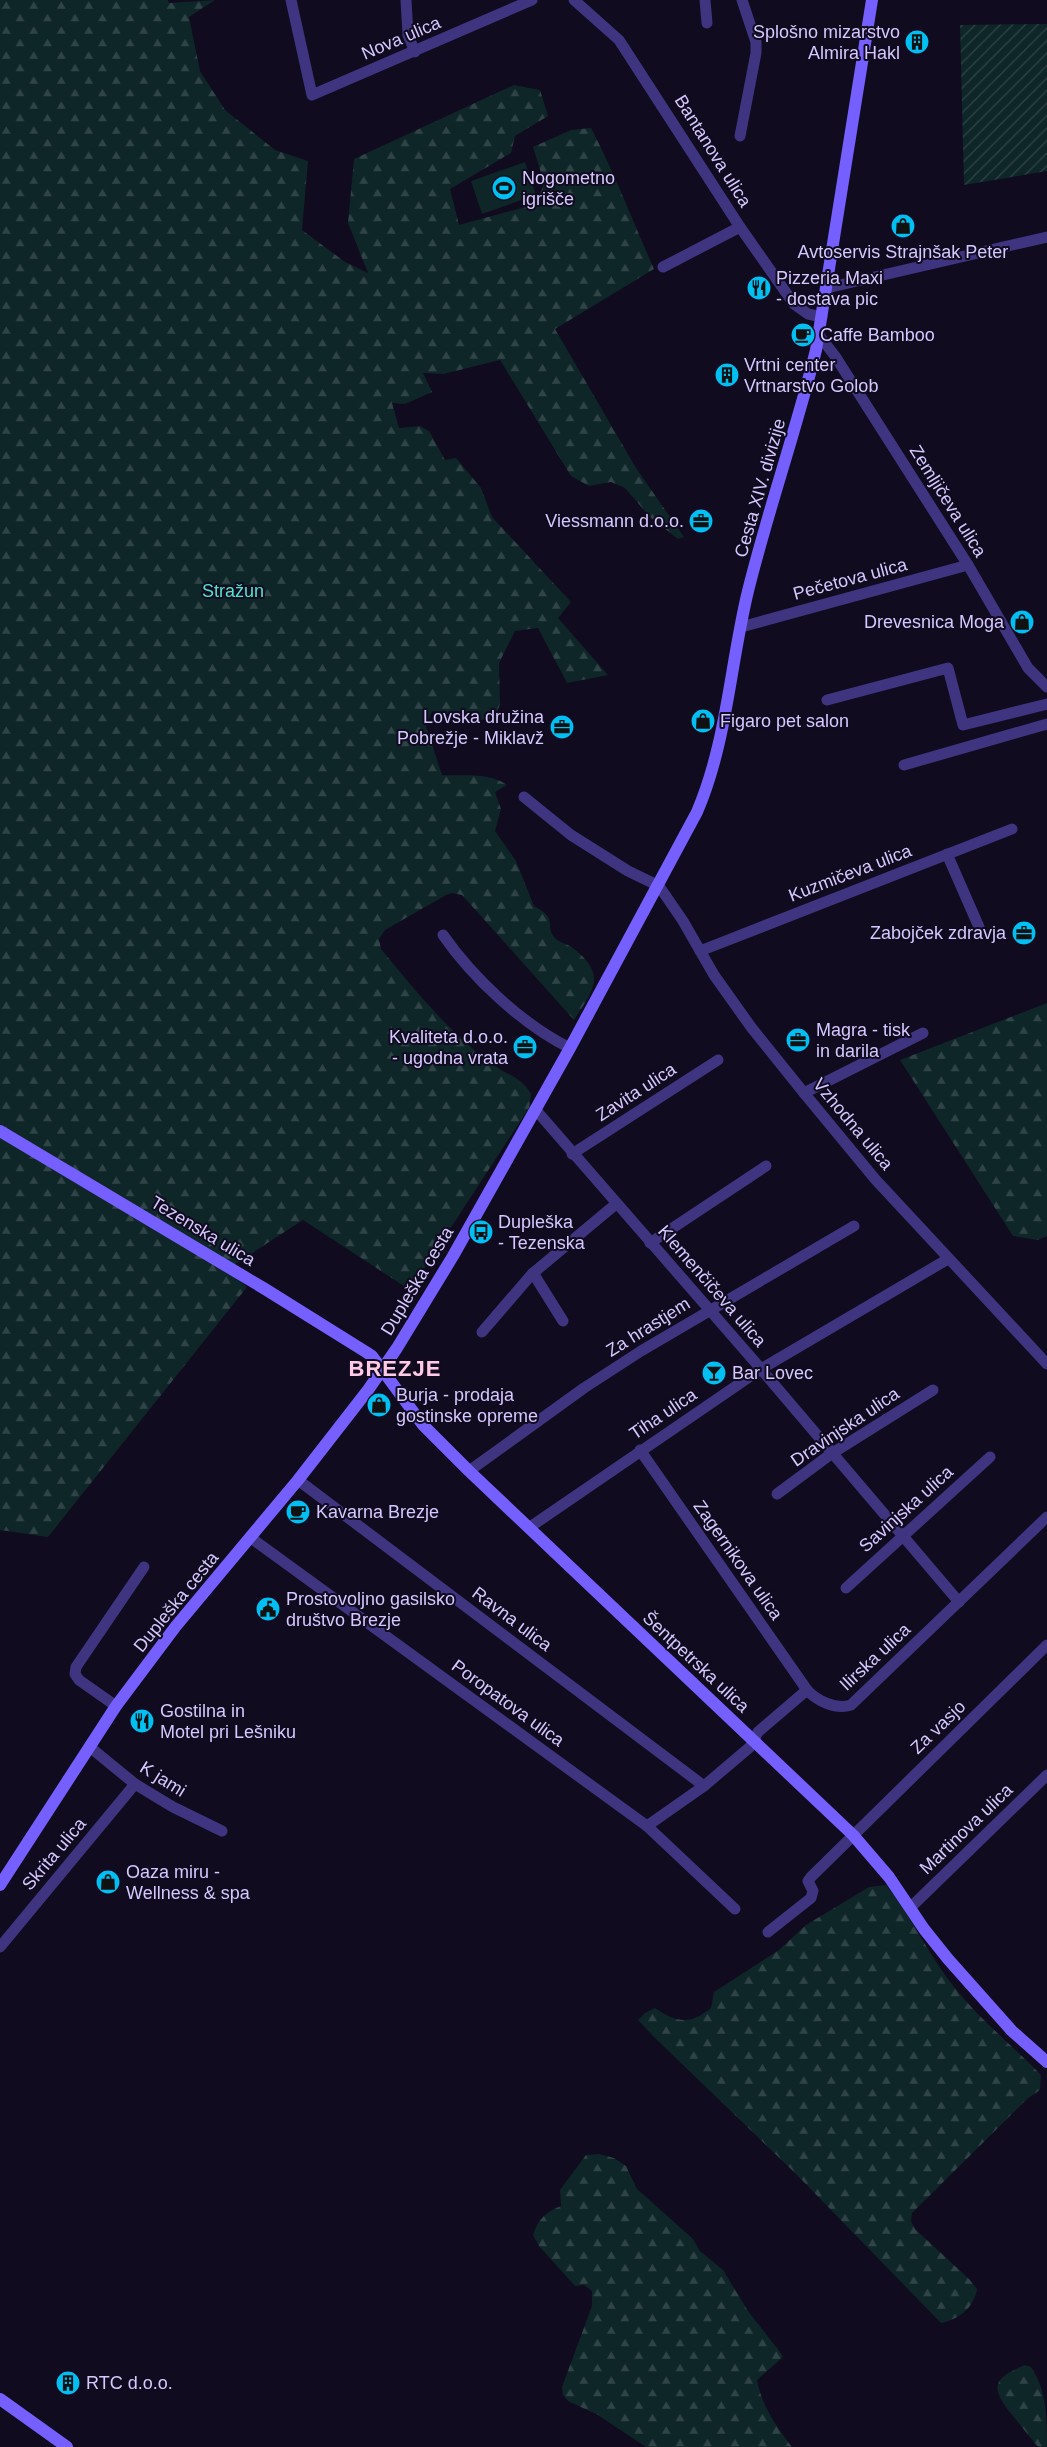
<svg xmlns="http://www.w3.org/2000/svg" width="1047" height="2447" font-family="Helvetica,sans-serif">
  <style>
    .grass { fill: #0e2628 }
    .forest { fill: url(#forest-firs) }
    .garden { fill: url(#garden-furrows) }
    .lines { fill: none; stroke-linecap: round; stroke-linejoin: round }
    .street { stroke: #3f347f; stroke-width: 11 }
    .secondary { stroke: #755fff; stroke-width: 12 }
    .labels { text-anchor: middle; stroke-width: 4; stroke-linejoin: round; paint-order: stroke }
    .poi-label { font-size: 18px; fill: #d5c8ff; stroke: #100b1e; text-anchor: start }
    .street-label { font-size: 18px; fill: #d5c8ff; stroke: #100b1e }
    .park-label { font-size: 18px; fill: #50e3cf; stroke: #100b1e }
    .district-label { font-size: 22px; font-weight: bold; letter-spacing: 1px; fill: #ffcae6; stroke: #100b1e }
  </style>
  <defs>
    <pattern id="forest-firs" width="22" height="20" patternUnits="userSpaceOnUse" patternTransform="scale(1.25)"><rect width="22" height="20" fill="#0e2628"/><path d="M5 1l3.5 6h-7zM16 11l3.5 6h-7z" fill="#304448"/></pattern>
    <pattern id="garden-furrows" width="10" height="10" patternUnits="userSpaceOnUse" patternTransform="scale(1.25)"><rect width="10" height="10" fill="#0e2628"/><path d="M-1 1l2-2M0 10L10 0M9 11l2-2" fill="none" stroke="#304448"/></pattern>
  </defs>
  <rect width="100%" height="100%" fill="#100b1e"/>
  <polygon class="grass" points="525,162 536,195 482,214 471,181"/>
  <g class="forest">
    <path d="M 0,0 L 168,0 L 169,3 L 215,0 L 189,17 L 200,71 L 225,110 L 275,150 L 308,161 L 302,230 L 345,262 L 368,273 L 348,223 L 354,159 L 514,85 L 540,90 L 548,116 L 515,136 L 511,153 L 450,189 L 459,225 L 536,204 L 544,183 L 533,147 L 571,130 L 591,128 C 615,174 633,222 654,269 L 555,329 L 636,468 L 684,537 L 678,539 L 650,517 L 625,488 L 611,482 L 589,486 L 571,476 L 500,360 L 443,374 L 423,373 L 432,392 L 405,404 L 392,403 L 399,428 L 420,426 L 429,431 L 445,460 L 456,458 L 481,488 L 492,517 L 571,602 L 558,618 L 608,675 L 567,683 L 538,628 L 515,631 L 499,663 L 500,704 L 495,718 L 480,720 L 432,711 L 426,726 L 442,775 C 463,776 490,772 507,785 L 495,792 L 501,809 L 495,831 L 516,861 L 534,906 C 560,919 543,927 556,939 C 560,943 568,944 573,948 C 607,975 594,989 574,1020 L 462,895 L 452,893 L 446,895 L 385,930 L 379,939 L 381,949 C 414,989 447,1030 489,1062 C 504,1074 521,1076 531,1094 L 529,1108 L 410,1290 L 303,1220 L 226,1270 L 247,1287 L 48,1537 L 0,1530 Z"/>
    <polygon points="1047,1003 1047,1236 1038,1240 1013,1236 900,1060"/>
    <path d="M 886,1885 C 913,1919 931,1960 959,1993 C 984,2023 1014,2047 1041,2075 L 1040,2090 L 1027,2099 L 912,2213 L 911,2221 L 915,2229 L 969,2279 L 977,2289 C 974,2308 959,2319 941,2323 L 795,2173 L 654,2037 L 638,2020 L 645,2013 L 655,2008 C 677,2023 690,2025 711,2008 L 714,1992 L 779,1950 L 806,1925 L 869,1887 Z"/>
    <path d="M 599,2154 L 614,2158 L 626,2166 L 637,2189 L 693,2239 L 700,2251 L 723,2270 L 748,2311 L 780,2352 L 783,2357 L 757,2380 C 761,2404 777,2428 792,2447 L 646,2447 L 598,2415 L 568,2401 L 563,2395 L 562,2387 L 592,2306 L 592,2291 L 584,2285 L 575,2286 L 539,2246 L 533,2235 C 538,2219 546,2212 561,2206 L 560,2190 L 586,2155 Z"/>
    <path d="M 1025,2365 L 1031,2367 C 1047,2391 1047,2418 1047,2447 L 1038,2447 C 1030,2437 1022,2427 1013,2416 C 991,2389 990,2379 1025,2365 Z"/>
  </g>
  <polygon class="garden" points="1047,24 1047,171 964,185 960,25"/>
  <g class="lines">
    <g class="street">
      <polyline points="291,0 312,95 532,0"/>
      <polyline points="406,0 408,35 415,52"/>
      <polyline points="574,0 619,40 740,227 794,304 808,314 822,317"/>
      <polyline points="705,0 707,23"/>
      <polyline points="740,136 756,53 756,42 742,0"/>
      <polyline points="663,267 740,227"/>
      <polyline points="827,288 1047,237"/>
      <polyline points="818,334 835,356 968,565 1028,668 1047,687"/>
      <polyline points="741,627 968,565"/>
      <polyline points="827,700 948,668 963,725 1047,704"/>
      <polyline points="904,765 1047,724"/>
      <polyline points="524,797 571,835 628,871 659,886 683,921 714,975 751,1027 804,1093 875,1179 1047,1364"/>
      <polyline points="947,854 979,927"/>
      <path d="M 443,935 C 473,978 523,1025 570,1048"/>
      <polyline points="700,951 1012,829"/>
      <polyline points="804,1093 923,1033"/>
      <polyline points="535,1109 761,1369 959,1602"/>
      <polyline points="572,1154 718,1060"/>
      <polyline points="650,1243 766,1166"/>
      <polyline points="533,1273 563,1321"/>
      <polyline points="482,1332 532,1274 616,1204"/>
      <path d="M 640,1450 L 807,1690 C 817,1701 836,1710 851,1705 L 1047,1517"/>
      <polyline points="469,1471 584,1388 641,1351 854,1226"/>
      <polyline points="298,1480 704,1786"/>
      <polyline points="777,1494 831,1454 933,1390"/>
      <polyline points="530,1527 761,1369 948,1259"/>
      <polyline points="251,1538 647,1826 735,1909"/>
      <polyline points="846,1588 990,1457"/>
      <polyline points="116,1706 79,1680 75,1674 76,1667 144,1567"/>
      <polyline points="91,1748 135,1784 173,1807 222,1831"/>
      <polyline points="647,1826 704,1786 750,1747 758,1732 807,1690"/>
      <polyline points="910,1908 1047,1775"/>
      <polyline points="768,1932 811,1898 813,1891 808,1881 811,1877 1047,1645"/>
      <polyline points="0,1947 135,1784"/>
    </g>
    <g class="secondary">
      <polyline points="0,1131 265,1289 366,1352 372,1356 423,1425 469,1471 853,1835 889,1877 924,1929 948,1959 1012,2031 1047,2062"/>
      <path d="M 0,1885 L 116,1706 L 176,1626 L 298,1480 L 368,1390 L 397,1348 L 453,1256 L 570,1048 L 697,812 C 727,742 730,665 748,591 C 768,510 796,431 816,350 L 872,0"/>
      <polyline points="0,2399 67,2447"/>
    </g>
  </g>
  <defs>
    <symbol id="building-disc" viewBox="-11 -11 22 22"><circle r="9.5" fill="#00bff3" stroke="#100b1e"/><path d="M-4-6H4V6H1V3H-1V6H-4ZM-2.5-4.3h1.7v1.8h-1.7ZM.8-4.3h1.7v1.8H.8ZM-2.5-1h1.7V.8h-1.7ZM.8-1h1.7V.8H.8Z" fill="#111"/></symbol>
    <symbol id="stadium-disc" viewBox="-11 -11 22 22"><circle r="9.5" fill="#00bff3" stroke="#100b1e"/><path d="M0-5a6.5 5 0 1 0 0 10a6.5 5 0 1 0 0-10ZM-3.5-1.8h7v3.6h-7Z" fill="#111"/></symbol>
    <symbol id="shop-disc" viewBox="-11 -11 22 22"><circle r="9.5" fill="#00bff3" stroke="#100b1e"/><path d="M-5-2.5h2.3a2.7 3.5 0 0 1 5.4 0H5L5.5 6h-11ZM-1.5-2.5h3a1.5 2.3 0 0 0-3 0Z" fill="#111"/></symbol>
    <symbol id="restaurant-disc" viewBox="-11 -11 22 22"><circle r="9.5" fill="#00bff3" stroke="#100b1e"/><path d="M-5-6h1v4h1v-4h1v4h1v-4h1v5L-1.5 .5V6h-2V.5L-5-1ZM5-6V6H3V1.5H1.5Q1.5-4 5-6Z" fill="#111"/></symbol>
    <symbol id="cafe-disc" viewBox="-11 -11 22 22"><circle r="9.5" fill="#00bff3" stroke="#100b1e"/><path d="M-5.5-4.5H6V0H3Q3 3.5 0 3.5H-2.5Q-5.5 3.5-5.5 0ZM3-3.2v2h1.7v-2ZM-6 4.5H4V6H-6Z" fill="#111"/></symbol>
    <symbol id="office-disc" viewBox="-11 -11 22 22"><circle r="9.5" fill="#00bff3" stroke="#100b1e"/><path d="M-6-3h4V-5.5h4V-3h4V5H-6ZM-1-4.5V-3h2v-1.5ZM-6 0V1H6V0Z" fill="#111"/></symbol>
    <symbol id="bus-disc" viewBox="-11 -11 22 22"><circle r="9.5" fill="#00bff3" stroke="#100b1e"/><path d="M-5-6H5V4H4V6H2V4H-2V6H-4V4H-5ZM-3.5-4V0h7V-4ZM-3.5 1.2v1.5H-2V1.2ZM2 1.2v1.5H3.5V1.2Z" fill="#111"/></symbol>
    <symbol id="bar-disc" viewBox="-11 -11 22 22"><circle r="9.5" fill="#00bff3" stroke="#100b1e"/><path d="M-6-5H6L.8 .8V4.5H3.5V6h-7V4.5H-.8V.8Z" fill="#111"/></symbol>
    <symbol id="civic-disc" viewBox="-11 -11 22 22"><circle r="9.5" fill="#00bff3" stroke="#100b1e"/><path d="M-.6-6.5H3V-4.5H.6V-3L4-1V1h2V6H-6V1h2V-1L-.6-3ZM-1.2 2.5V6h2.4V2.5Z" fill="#111"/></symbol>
  </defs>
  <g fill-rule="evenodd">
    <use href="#building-disc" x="903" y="28" width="28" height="28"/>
    <use href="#stadium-disc" x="490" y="174" width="28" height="28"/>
    <use href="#shop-disc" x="889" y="212" width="28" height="28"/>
    <use href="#restaurant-disc" x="745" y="274" width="28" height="28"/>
    <use href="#cafe-disc" x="789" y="321" width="28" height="28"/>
    <use href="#building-disc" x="713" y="361" width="28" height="28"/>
    <use href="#office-disc" x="687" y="507" width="28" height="28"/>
    <use href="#shop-disc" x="1008" y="608" width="28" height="28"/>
    <use href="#shop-disc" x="689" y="707" width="28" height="28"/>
    <use href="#office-disc" x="548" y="713" width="28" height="28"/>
    <use href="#office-disc" x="1010" y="919" width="28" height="28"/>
    <use href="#office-disc" x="784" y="1026" width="28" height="28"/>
    <use href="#office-disc" x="511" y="1033" width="28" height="28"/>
    <use href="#bus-disc" x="467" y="1218" width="28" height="28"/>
    <use href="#bar-disc" x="700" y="1359" width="28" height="28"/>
    <use href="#shop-disc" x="365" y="1391" width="28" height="28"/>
    <use href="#cafe-disc" x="284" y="1498" width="28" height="28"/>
    <use href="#civic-disc" x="254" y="1595" width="28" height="28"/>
    <use href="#restaurant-disc" x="128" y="1707" width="28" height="28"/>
    <use href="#shop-disc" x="94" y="1868" width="28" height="28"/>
    <use href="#building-disc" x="54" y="2369" width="28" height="28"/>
  </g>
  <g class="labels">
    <g class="poi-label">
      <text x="900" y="38" text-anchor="end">Splošno mizarstvo<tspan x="900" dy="21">Almira Hakl</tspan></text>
      <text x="522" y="184">Nogometno<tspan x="522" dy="21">igrišče</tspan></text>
      <text x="903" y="258" text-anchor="middle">Avtoservis Strajnšak Peter</text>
      <text x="776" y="284">Pizzeria Maxi<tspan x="776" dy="21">- dostava pic</tspan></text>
      <text x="820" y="341">Caffe Bamboo</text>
      <text x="744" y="371">Vrtni center<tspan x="744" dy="21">Vrtnarstvo Golob</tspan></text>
      <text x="684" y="527" text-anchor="end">Viessmann d.o.o.</text>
      <text x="1004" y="628" text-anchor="end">Drevesnica Moga</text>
      <text x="544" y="723" text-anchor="end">Lovska družina<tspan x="544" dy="21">Pobrežje - Miklavž</tspan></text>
      <text x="720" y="727">Figaro pet salon</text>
      <text x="1006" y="939" text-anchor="end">Zabojček zdravja</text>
      <text x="816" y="1036">Magra - tisk<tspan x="816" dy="21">in darila</tspan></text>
      <text x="508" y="1043" text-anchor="end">Kvaliteta d.o.o.<tspan x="508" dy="21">- ugodna vrata</tspan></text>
      <text x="498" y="1228">Dupleška<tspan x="498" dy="21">- Tezenska</tspan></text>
      <text x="732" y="1379">Bar Lovec</text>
      <text x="396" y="1401">Burja - prodaja<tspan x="396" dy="21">gostinske opreme</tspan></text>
      <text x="316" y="1518">Kavarna Brezje</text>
      <text x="286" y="1605">Prostovoljno gasilsko<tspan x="286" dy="21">društvo Brezje</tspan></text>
      <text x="160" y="1717">Gostilna in<tspan x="160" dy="21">Motel pri Lešniku</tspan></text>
      <text x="126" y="1878">Oaza miru -<tspan x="126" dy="21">Wellness &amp; spa</tspan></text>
      <text x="86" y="2389">RTC d.o.o.</text>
    </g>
    <g class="street-label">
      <text transform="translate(401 38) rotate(-23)" y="6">Nova ulica</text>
      <text transform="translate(713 151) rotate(58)" y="6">Bantanova ulica</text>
      <text transform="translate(760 488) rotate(-74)" y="6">Cesta XIV. divizije</text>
      <text transform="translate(948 501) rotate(58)" y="6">Zemljičeva ulica</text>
      <text transform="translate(850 579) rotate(-15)" y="6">Pečetova ulica</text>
      <text transform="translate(850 873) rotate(-21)" y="6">Kuzmičeva ulica</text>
      <text transform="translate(636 1092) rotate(-33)" y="6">Zavita ulica</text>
      <text transform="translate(853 1124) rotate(50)" y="6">Vzhodna ulica</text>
      <text transform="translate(203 1231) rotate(31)" y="6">Tezenska ulica</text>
      <text transform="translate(417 1281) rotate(-59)" y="6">Dupleška cesta</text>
      <text transform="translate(712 1286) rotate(49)" y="6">Klemenčičeva ulica</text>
      <text transform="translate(648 1327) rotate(-32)" y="6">Za hrastjem</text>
      <text transform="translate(663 1414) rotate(-34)" y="6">Tiha ulica</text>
      <text transform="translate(845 1427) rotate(-34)" y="6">Dravinjska ulica</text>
      <text transform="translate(906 1509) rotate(-42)" y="6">Savinjska ulica</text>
      <text transform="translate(738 1560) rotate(55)" y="6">Zagernikova ulica</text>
      <text transform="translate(176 1602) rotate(-51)" y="6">Dupleška cesta</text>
      <text transform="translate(512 1619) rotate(37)" y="6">Ravna ulica</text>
      <text transform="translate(875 1657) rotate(-43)" y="6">Ilirska ulica</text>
      <text transform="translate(696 1662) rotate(43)" y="6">Šentpetrska ulica</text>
      <text transform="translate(508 1703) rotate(36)" y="6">Poropatova ulica</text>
      <text transform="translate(938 1727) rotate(-44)" y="6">Za vasjo</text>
      <text transform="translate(163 1779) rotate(32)" y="6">K jami</text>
      <text transform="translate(966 1829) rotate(-44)" y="6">Martinova ulica</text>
      <text transform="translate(54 1854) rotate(-50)" y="6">Skrita ulica</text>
    </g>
    <g class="park-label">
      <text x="233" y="597">Stražun</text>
    </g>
    <g class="district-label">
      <text x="395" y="1376">BREZJE</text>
    </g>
  </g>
</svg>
